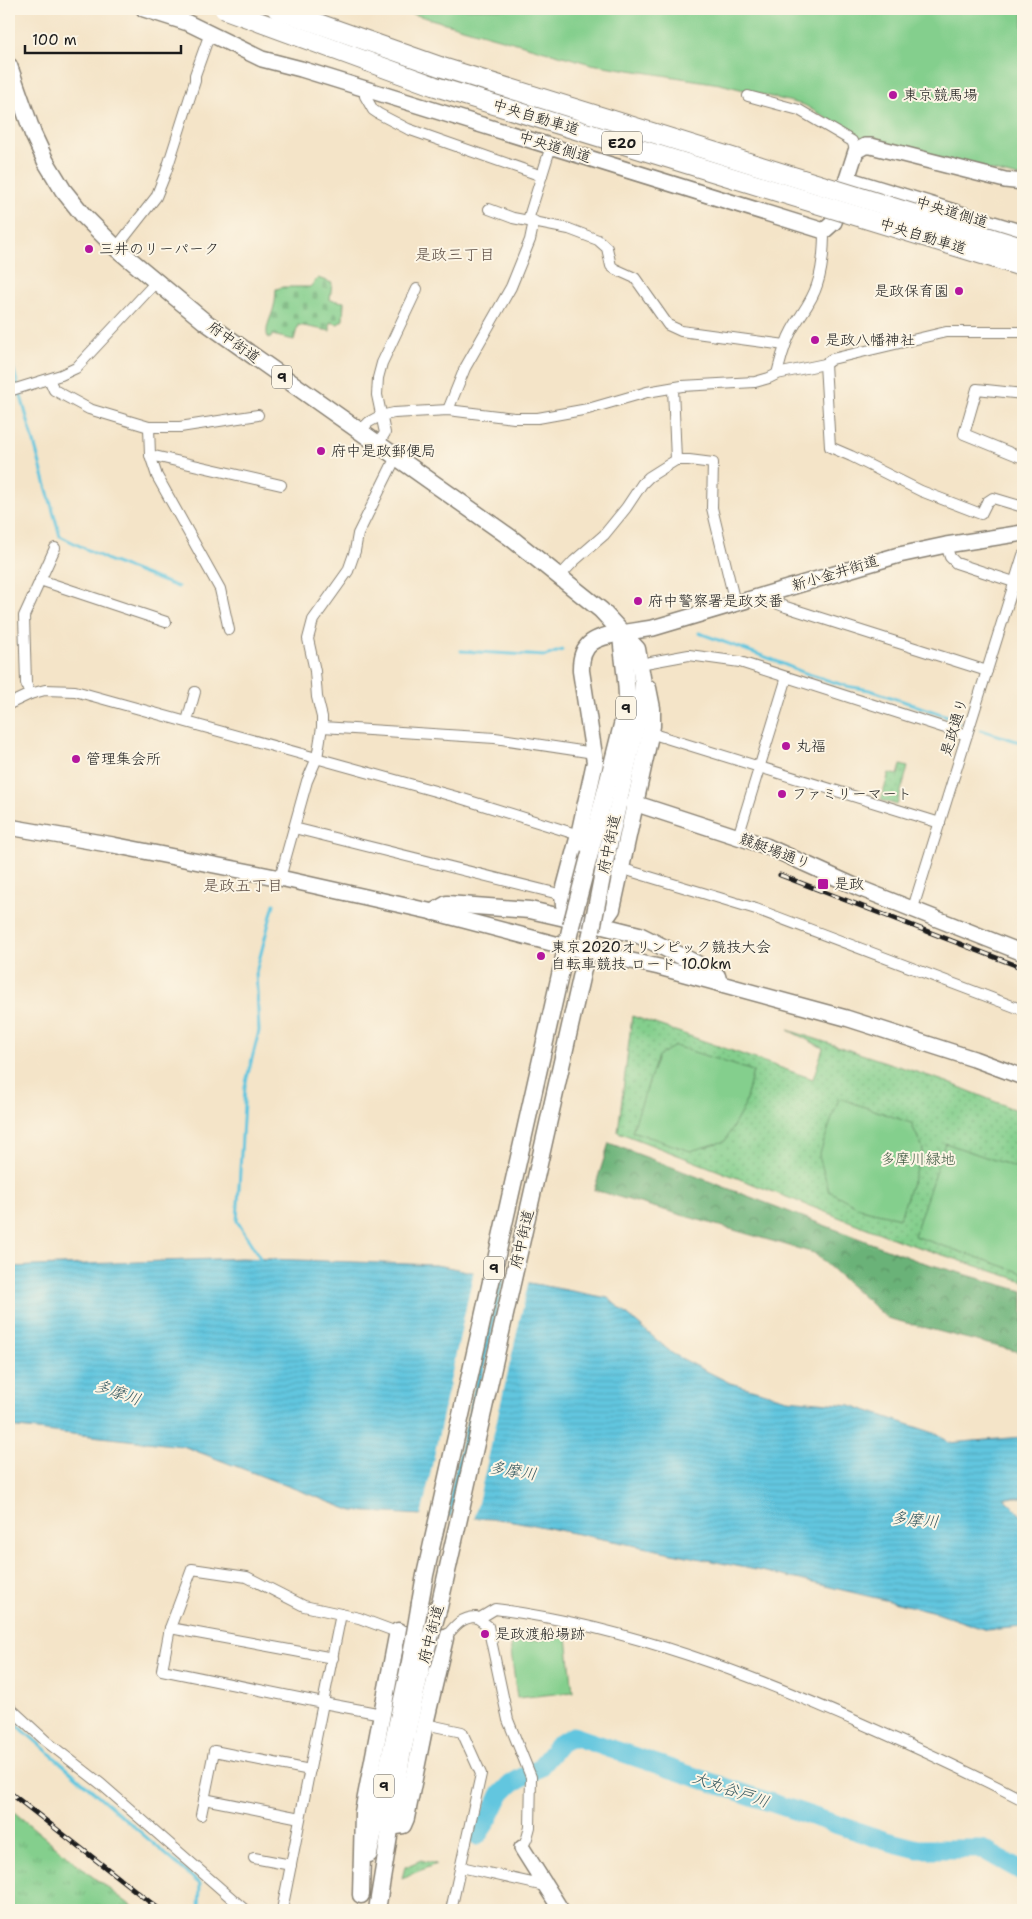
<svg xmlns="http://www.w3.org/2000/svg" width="1032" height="1919" font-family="'Shantell Sans','Klee One',sans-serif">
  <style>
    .grass { fill: url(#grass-tufts); stroke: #507654 }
    .forest { fill: url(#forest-crowns); stroke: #44674a }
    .cemetery { fill: url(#cemetery-stones); stroke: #507654 }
    .park { fill: url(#park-dots); stroke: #507654 }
    .pitch { fill: #84cf8d; stroke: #507654 }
    .water { fill: url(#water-rules); stroke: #3f717e }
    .pier { fill: #f4e4c8 }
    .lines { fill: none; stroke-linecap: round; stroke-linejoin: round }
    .stream { stroke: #62c6df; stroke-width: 3 }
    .river { stroke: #62c6df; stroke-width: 19 }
    .street-casing { stroke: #888072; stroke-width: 12 }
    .secondary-casing { stroke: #888072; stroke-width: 18 }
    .primary-casing { stroke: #888072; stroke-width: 19 }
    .street { stroke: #fff; stroke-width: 10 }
    .secondary { stroke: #fff; stroke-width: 15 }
    .primary { stroke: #fff; stroke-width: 16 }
    .rail-casing { stroke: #1c1c1c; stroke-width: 5 }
    .rail { stroke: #fcf5e5; stroke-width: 3; stroke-dasharray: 9; stroke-linecap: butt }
    .primary-bridge-casing { stroke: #888072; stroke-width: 19; stroke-linecap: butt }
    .highway-bridge-casing { stroke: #888072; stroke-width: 21; stroke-linecap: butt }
    .primary-bridge { stroke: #fff; stroke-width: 16 }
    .highway-bridge { stroke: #fff; stroke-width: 19 }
    .poi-dot { fill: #b5179e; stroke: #fcf5e5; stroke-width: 2 }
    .labels { text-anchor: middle; stroke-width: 4; stroke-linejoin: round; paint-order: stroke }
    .shield { fill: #fcf5e5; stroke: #5f5d58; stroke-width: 1 }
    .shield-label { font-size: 14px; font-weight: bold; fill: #1c1c1c }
    .poi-label { font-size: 15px; fill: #1c1c1c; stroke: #fcf5e5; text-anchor: start }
    .street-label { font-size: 15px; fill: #1c1c1c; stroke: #fcf5e5 }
    .park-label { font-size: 15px; fill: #405b44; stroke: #fcf5e5 }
    .neighbourhood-label { font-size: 16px; fill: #615147; stroke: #fcf5e5 }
    .water-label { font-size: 16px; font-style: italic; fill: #345860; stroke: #fcf5e5 }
  </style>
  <defs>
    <pattern id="grass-tufts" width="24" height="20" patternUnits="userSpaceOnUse" patternTransform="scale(1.25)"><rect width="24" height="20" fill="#84cf8d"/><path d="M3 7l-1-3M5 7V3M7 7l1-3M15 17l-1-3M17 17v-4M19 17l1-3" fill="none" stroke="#71b179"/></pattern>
    <pattern id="forest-crowns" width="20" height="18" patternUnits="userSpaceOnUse" patternTransform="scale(1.25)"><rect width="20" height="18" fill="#6bb278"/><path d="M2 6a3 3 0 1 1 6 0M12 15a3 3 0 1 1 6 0" fill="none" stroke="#579062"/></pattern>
    <pattern id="cemetery-stones" width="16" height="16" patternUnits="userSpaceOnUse" patternTransform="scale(1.25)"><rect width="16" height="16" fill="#84cf8d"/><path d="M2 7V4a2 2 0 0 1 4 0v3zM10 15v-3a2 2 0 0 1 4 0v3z" fill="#71b179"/></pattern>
    <pattern id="park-dots" width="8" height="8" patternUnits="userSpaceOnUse" patternTransform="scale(1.25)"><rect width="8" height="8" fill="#84cf8d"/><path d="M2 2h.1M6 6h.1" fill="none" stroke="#71b179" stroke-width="1.8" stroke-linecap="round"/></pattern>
    <pattern id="water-rules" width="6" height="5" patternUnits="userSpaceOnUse" patternTransform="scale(1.25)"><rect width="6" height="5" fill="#62c6df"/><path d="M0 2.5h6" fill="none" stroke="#54aabf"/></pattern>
  </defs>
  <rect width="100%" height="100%" fill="#fcf5e5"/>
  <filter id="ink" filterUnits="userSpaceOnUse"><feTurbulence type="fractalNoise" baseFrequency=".02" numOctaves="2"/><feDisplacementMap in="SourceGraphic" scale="10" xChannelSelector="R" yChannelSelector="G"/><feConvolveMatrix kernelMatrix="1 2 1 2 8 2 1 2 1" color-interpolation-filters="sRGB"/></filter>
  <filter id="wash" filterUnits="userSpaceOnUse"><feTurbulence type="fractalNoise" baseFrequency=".0096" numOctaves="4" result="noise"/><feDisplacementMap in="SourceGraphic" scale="20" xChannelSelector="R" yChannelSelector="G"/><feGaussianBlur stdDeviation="1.12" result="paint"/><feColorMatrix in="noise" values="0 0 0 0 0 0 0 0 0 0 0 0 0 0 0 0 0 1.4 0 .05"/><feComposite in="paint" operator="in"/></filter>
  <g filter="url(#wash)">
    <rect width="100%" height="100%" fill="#f4e4c8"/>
    <polygon class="grass" points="9,1808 93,1877 137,1910 9,1910"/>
    <polygon class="forest" points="609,1143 918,1261 1023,1291 1023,1353 887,1318 814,1253 594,1190"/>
    <path class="cemetery" d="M 318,278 L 332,283 L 330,300 L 344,302 L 343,320 L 338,324 L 330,322 L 330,331 L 298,325 L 294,340 L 272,335 L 271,338 L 268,338 C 264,327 272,317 274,306 C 276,300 275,295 276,289 L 283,287 L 310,287 Z"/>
    <g class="park">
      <polygon points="901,765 908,767 897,805 881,800 889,773 898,775"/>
      <polygon points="632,1016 813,1079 823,1048 788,1030 947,1082 1023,1113 1023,1281 903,1242 618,1132"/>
      <polygon points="421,1860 436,1864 402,1878 405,1867"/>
    </g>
    <g class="pitch">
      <polygon points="395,9 1023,9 1023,178 898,149 861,138 804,105 720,84 591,64"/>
      <polygon points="675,1046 753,1071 744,1107 725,1141 690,1151 632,1131 658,1056"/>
      <polygon points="839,1098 911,1123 923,1149 900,1218 864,1210 829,1191 819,1156"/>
      <polygon points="945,1143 1023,1170 1023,1273 914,1236"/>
      <polygon points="567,1637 573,1692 517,1698 510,1643"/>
    </g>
    <polygon class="water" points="241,1258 436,1265 608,1298 673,1354 730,1383 787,1399 850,1405 940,1435 949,1443 1023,1437 1023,1497 1004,1498 1023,1517 1023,1627 986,1630 931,1611 771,1573 509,1520 353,1511 183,1446 9,1427 9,1267"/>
    <g class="pier">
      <polygon points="474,1270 500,1275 444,1519 421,1517"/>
      <polygon points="505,1276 529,1280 474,1520 451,1519"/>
    </g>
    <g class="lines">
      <g class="stream">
        <polyline points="9,353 60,536 110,561 178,587"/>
        <polyline points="699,633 771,659 802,672 846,686 870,690 953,718 959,723"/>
        <polyline points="461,651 545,656 562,650"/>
        <polyline points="981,730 1023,743"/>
        <polyline points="260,1262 260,1258 237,1221 245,1086 259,1031 256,972 274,904"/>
        <polyline points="9,1718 200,1884 199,1910"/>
      </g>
      <polyline class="river" points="477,1836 489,1818 500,1795 512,1783 539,1768 560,1743 573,1736 886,1841 918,1849 982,1849 1023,1872"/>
    </g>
  </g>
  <g filter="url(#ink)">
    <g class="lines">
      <defs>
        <g id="street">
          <polyline points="367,90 365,96 373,110 379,114 408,129 542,176"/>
          <polyline points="748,96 799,110 852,141 856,151"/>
          <polyline points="489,209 513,218 569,229 598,240 607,248 611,266 615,269 635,278 668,325 681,331 785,345"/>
          <polyline points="528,220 551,146"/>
          <polyline points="116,248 156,197 166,172 195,81 195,75 210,33"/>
          <polyline points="825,364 830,447 851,456 921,491 981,514 987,502 993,498 1023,507"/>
          <path d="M 777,374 C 781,359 784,344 792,330 C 800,315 812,302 817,285 C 823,268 824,249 824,231"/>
          <polyline points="49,379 54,390 89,409 149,427 180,427 258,415"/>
          <polyline points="9,391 61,375 76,368 157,281"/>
          <polyline points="1023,394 977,389 964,434 1023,458"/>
          <polyline points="448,410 465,368 511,287 530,240 534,221"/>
          <polyline points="149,427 150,455 157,476 220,589 229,630"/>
          <polyline points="359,432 369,422 380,416 394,413 448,410 514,418 538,418 588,409 647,392 682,386 755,382 769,378 777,374 825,364 832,359 946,332 1023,332"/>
          <polyline points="378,444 385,433 377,395 378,378 382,363 417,289"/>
          <polyline points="150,455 281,485"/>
          <polyline points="676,460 689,460 713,463 712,508 735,603"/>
          <polyline points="946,545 950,557 956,563 1023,585"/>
          <polyline points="560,576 574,561 604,535 626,508 642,484 649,477 676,460 673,388"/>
          <polyline points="40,580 166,622"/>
          <polyline points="774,592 778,604 786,607 987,671"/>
          <polyline points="640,664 689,655 740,662 967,735"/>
          <polyline points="30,694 26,683 24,616 55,548"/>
          <polyline points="9,704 30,694 45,690 75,691 460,798 579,835"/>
          <polyline points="187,721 195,692"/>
          <polyline points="322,727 495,738 594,753"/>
          <polyline points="650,733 940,823"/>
          <polyline points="294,828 563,895"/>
          <polyline points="738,837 787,677"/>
          <polyline points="620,868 756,909 1023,1010"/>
          <polyline points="280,878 307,781 317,758 322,727 322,717 317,697 315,671 308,639 313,620 348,571 355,551 358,534 396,457"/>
          <polyline points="913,908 1023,555"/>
          <polyline points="341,1614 323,1703 382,1714"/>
          <path d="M 480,1618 L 495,1609 C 627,1626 756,1676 876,1730 C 926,1752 975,1775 1023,1800"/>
          <polyline points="170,1628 333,1658"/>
          <path d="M 439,1637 L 445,1638 C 454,1627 461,1617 476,1617 L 488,1626 L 508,1720 L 531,1777 L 530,1827 L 527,1838 L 522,1848"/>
          <polyline points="9,1707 47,1742 101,1784 245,1910"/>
          <polyline points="425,1724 462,1732 481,1774 451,1910"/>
          <polyline points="204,1799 300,1818"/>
          <polyline points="201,1815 214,1751 310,1770"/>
          <polyline points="254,1858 291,1865"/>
          <polyline points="461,1867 545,1886"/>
          <polyline points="282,1910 323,1703 162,1670 170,1628 192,1569 247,1577 304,1606 359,1618 394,1631 407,1631 420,1633"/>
        </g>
        <g id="secondary">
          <polyline points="144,9 188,23 262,59 301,69 824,231 834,222 847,179 1023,233"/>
          <polyline points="847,179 856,151 865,146 871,146 1005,180 1023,182"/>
          <polyline points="621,633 653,628 899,555 946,545 1023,533"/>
          <polyline points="634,803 766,846 859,888 1023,953"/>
          <polyline points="9,827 113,845 280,878 433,912 555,944 659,967 846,1018 974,1059 1023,1077"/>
          <polyline points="522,1848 561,1910"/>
        </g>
        <g id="primary">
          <polyline points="9,66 33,134 46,162 63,190 83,215 116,248 204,321 511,538 601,610 637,649 643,683 641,706 606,857"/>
          <path d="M 621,633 C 596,637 580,642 581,671 L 595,762 L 579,835 L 563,895 L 564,905 L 574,920 C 590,923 603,925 612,909 L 652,726 L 652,708 L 648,688"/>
          <path d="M 590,853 L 627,705 C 628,680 622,657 621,633"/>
          <polyline points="433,912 447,904 530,910 574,920"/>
          <polyline points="591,923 639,935 707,969 717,976 719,983"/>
          <polyline points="420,1603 425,1575 571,926"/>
          <polyline points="439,1607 592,929"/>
          <polyline points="389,1827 403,1825 406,1818 425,1724 445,1638"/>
          <polyline points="369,1854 410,1662"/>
          <polyline points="361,1895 363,1812 398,1631"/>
          <polyline points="377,1910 402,1756 422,1665"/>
        </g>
      </defs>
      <use href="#street" class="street-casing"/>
      <use href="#secondary" class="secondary-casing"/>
      <use href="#primary" class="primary-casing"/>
      <use href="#street" class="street"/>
      <use href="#secondary" class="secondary"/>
      <use href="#primary" class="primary"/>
      <defs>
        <g id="rail">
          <polyline points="780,875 1023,968"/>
          <polyline points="9,1792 160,1910"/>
        </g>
      </defs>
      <use href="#rail" class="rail-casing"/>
      <use href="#rail" class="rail"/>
      <defs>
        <g id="primary-bridge">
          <polyline points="571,926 590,853"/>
          <polyline points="592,929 606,857"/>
          <polyline points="410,1662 420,1603"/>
          <polyline points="422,1665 439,1607"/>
        </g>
        <g id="highway-bridge">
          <polyline points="224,9 434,86 1023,267"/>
          <polyline points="277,9 441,67 1023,248"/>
        </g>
      </defs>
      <use href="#primary-bridge" class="primary-bridge-casing"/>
      <use href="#highway-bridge" class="highway-bridge-casing"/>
      <use href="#primary-bridge" class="primary-bridge"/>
      <use href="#highway-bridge" class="highway-bridge"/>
    </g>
  </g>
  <g class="poi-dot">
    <circle cx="893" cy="95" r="5"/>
    <circle cx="89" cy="249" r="5"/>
    <circle cx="959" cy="291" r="5"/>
    <circle cx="815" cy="340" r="5"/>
    <circle cx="321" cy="451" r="5"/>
    <circle cx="638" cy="601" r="5"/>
    <circle cx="786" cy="746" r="5"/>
    <circle cx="76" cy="759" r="5"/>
    <circle cx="782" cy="794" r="5"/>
    <rect x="817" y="878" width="12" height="12" rx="2.5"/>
    <circle cx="541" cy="956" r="5"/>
    <circle cx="485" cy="1634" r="5"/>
  </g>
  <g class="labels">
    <g class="shield">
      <rect x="602" y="131.5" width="40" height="23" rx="4"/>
      <rect x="272" y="365.5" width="20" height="23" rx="4"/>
      <rect x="616" y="696.5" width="20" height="23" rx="4"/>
      <rect x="484" y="1256.5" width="20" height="23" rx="4"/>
      <rect x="374" y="1774.5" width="20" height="23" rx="4"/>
    </g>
    <g class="shield-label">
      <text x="622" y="148">E20</text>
      <text x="282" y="382">9</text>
      <text x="626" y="713">9</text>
      <text x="494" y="1273">9</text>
      <text x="384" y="1791">9</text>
    </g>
    <g class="poi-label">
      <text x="903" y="100">東京競馬場</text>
      <text x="99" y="254">三井のリーパーク</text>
      <text x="949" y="296" text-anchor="end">是政保育園</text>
      <text x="825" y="345">是政八幡神社</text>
      <text x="331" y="456">府中是政郵便局</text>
      <text x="648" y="606">府中警察署是政交番</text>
      <text x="796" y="751">丸福</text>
      <text x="86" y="764">管理集会所</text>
      <text x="792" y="799">ファミリーマート</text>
      <text x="834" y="889">是政</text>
      <text x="551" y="952">東京2020オリンピック競技大会<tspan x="551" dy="17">自転車競技 ロード 10.0km</tspan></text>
      <text x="495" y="1639">是政渡船場跡</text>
    </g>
    <g class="street-label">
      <text transform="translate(536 117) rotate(17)" y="5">中央自動車道</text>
      <text transform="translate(555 147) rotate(17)" y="5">中央道側道</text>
      <text transform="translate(952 212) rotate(17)" y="5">中央道側道</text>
      <text transform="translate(923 236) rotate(17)" y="5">中央自動車道</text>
      <text transform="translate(234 342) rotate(36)" y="5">府中街道</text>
      <text transform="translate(835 573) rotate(-17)" y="5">新小金井街道</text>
      <text transform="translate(954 727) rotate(-73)" y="5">是政通り</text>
      <text transform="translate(609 844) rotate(-78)" y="5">府中街道</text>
      <text transform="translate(775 851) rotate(21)" y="5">競艇場通り</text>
      <text transform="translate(522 1239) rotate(-77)" y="5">府中街道</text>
      <text transform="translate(431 1634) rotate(-75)" y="5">府中街道</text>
    </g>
    <g class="park-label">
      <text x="918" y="1164">多摩川緑地</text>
    </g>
    <g class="neighbourhood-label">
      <text x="455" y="260">是政三丁目</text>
      <text x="243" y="891">是政五丁目</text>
    </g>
    <g class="water-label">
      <text transform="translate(118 1392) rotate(19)" y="6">多摩川</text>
      <text transform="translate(513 1470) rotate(9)" y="6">多摩川</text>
      <text transform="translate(915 1519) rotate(6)" y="6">多摩川</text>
      <text transform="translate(731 1789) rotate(19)" y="6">大丸谷戸川</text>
    </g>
  </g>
  <rect width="1032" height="1919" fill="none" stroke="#fcf5e5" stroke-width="30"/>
  <path d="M25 45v8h156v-8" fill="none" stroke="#1c1c1c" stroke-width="2.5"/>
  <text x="32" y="45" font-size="15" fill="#1c1c1c" stroke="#fcf5e5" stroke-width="4" paint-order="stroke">100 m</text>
</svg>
